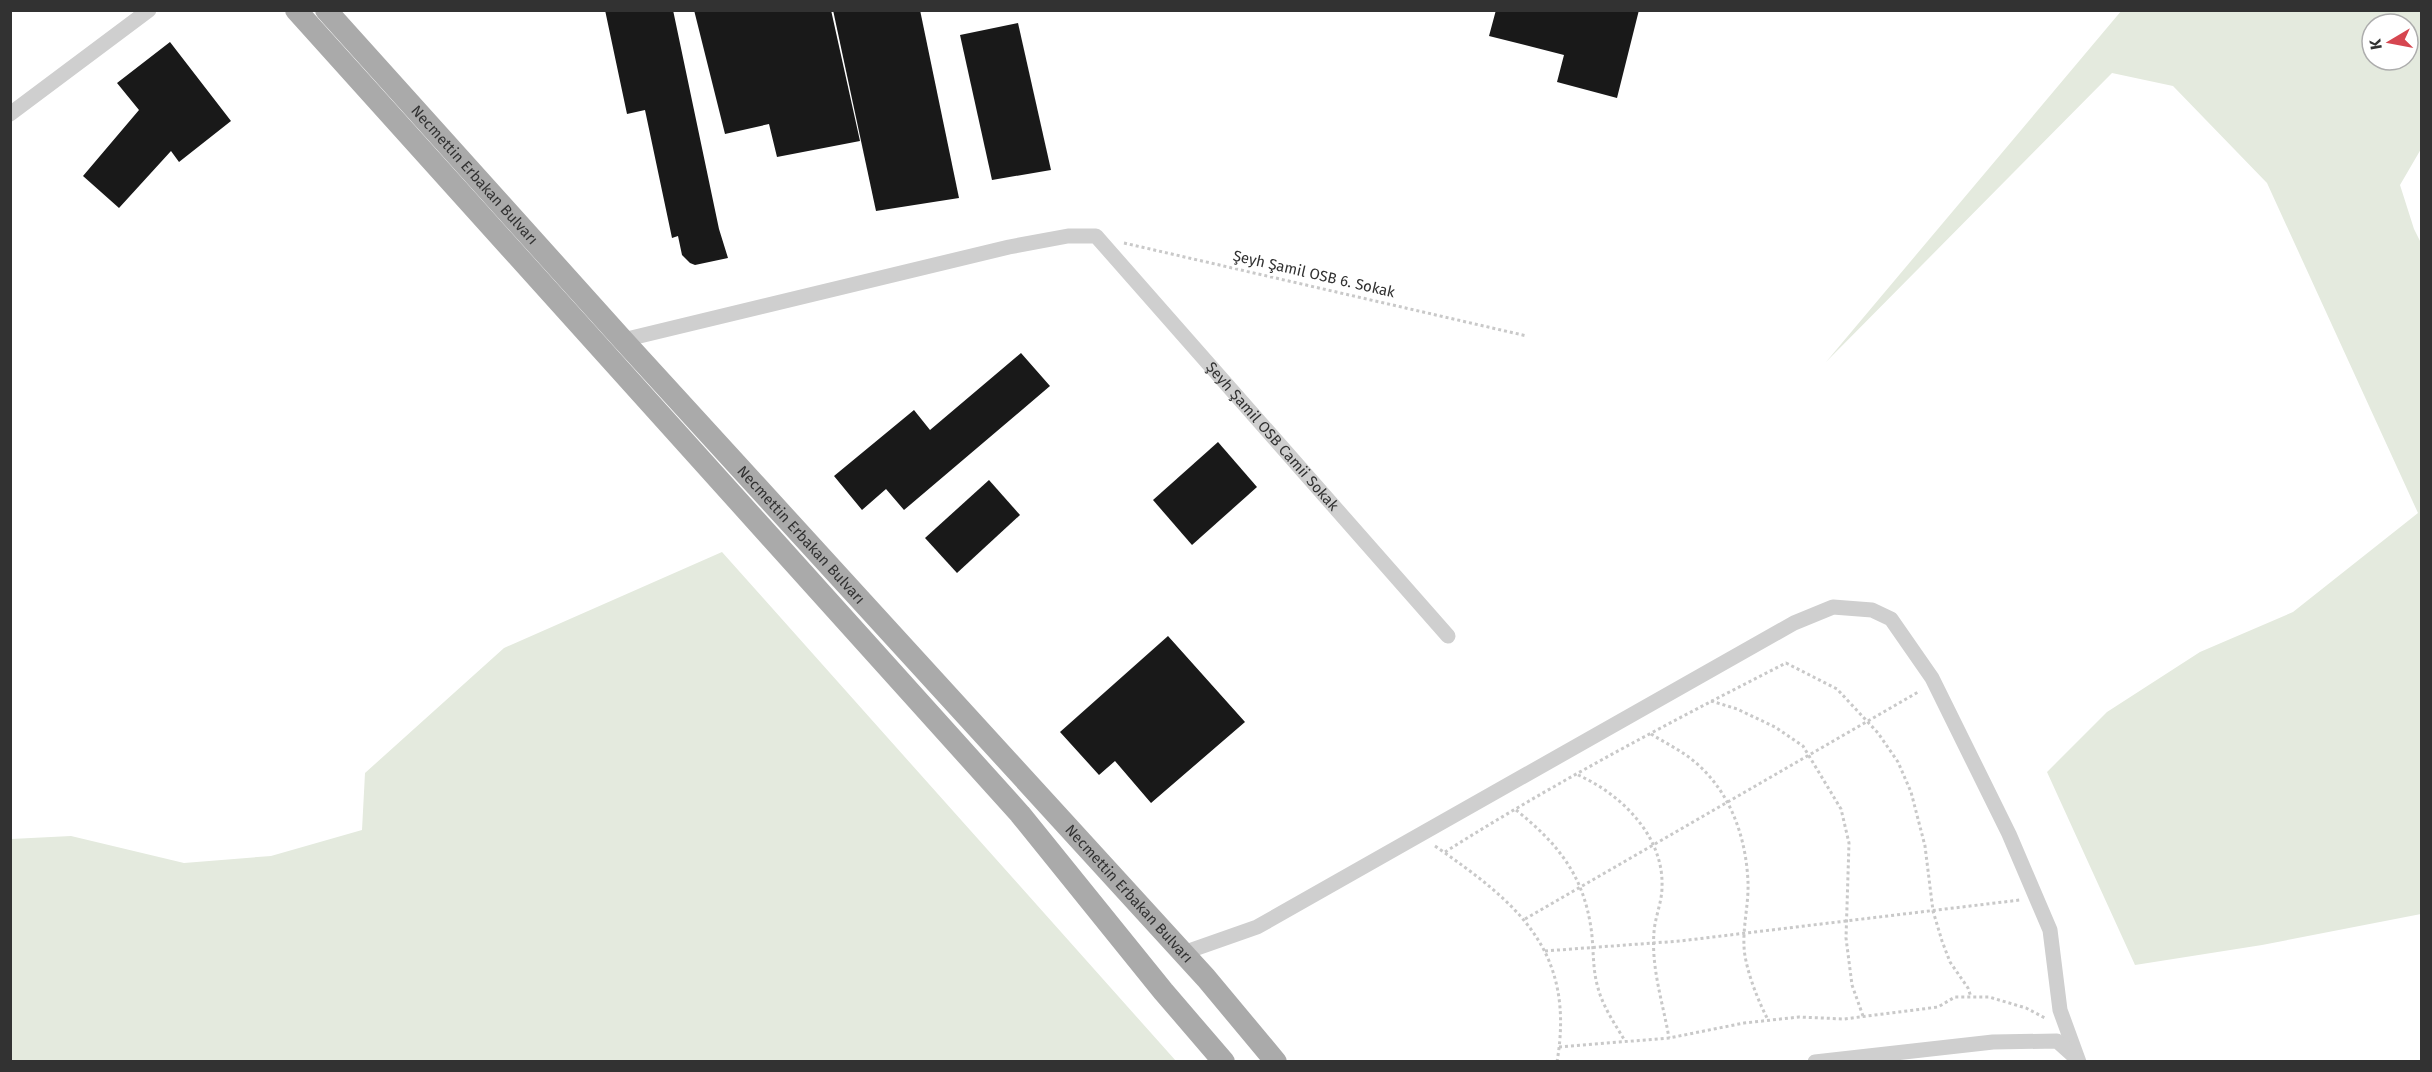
<svg xmlns="http://www.w3.org/2000/svg" width="2432" height="1072" font-family="'Fira Sans',sans-serif">
  <style>
    .green { fill: #e4eade; fill-rule: evenodd }
    .building { fill: #191919 }
    .lines { fill: none; stroke-linecap: round; stroke-linejoin: round }
    .path { stroke: #c9c9c9; stroke-width: 3; stroke-dasharray: 3 3; stroke-linecap: butt }
    .street { stroke: #cfcfcf; stroke-width: 15 }
    .primary { stroke: #aaa; stroke-width: 22 }
    .labels { text-anchor: middle; stroke-width: 6; stroke-linejoin: round; paint-order: stroke }
    .street-label { font-size: 15px; fill: #323232; stroke: #fff }
  </style>
  <rect width="100%" height="100%" fill="#fff"/>
  <g class="green">
    <path d="M 2122,10 L 2422,11 L 2421,149 L 2400,185 L 2414,229 L 2422,245 L 2421,914 L 2262,945 L 2135,965 L 2047,772 L 2107,712 L 2200,652 L 2293,612 L 2418,513 L 2267,183 L 2173,86 L 2112,73 L 1826,362 ZM 2372,24 L 2408,24 L 2408,60 L 2372,60 Z"/>
    <polygon points="722,552 1176,1061 11,1061 11,839 71,836 184,863 271,856 362,830 365,773 504,648"/>
  </g>
  <g class="building">
    <polygon points="605,10 673,10 719,229 728,258 695,265 690,263 682,255 678,236 672,238 645,110 627,114"/>
    <polygon points="694,10 831,10 860,141 777,157 769,124 725,134"/>
    <polygon points="833,10 920,10 959,198 876,211"/>
    <polygon points="1496,10 1639,10 1617,98 1557,82 1564,55 1489,36"/>
    <polygon points="1018,23 1051,170 992,180 960,35"/>
    <polygon points="170,42 231,121 179,162 171,151 119,208 83,176 139,110 117,83"/>
    <polygon points="1021,353 1050,386 904,510 886,489 862,510 834,476 914,410 930,430"/>
    <polygon points="1218,442 1257,487 1192,545 1153,500"/>
    <polygon points="989,480 1020,515 957,573 925,538"/>
    <polygon points="1168,636 1245,722 1151,803 1115,761 1099,775 1060,732"/>
  </g>
  <g class="lines">
    <g class="path">
      <polyline points="1124,243 1527,336"/>
      <polyline points="1711,701 1737,709 1775,727 1803,746 1841,809 1849,843 1846,938 1852,985 1863,1016"/>
      <path d="M 1651,734 C 1664,742 1678,749 1690,758 C 1729,788 1746,835 1748,882 C 1749,906 1741,932 1745,956 C 1749,978 1758,1000 1768,1020"/>
      <path d="M 1578,775 C 1621,794 1664,836 1662,887 C 1662,902 1655,917 1654,932 C 1651,968 1663,1003 1669,1038"/>
      <path d="M 1516,810 C 1557,843 1583,874 1591,928 C 1594,947 1592,968 1598,988 C 1603,1007 1615,1024 1625,1041"/>
      <path d="M 1435,846 C 1517,903 1576,950 1557,1062"/>
      <path d="M 1445,852 C 1554,783 1670,722 1786,663 L 1837,689 L 1878,733 L 1898,762 L 1911,792 L 1925,846 L 1933,911 L 1942,941 L 1950,962 L 1968,988 L 1971,997"/>
      <polyline points="1525,919 1920,691"/>
      <polyline points="1545,951 1680,941 2020,900"/>
      <polyline points="1559,1047 1669,1038 1744,1023 1799,1017 1844,1019 1938,1007 1955,997 1989,997 2026,1008 2045,1018"/>
    </g>
    <g class="street">
      <polyline points="10,114 149,10"/>
      <path id="s1" d="M 623,340 L 1009,247 L 1068,236 L 1096,236 L 1448,636"/>
      <polyline points="1183,953 1257,927 1794,623 1833,607 1872,610 1891,619 1932,678 2009,834 2050,930 2060,1010 2079,1062"/>
      <polyline points="1815,1062 1993,1042 2057,1041 2077,1059"/>
    </g>
    <g class="primary">
      <polyline points="296,10 1020,814 1163,991 1224,1062"/>
      <path id="s2" d="M 326,10 L 623,340 L 1206,978 L 1276,1062"/>
    </g>
  </g>
  <g class="labels">
    <g class="street-label">
      <text dy="5" stroke="none"><textPath href="#s2" startOffset="222">Necmettin Erbakan Bulvarı</textPath></text>
      <text transform="translate(1314 274) rotate(13)" y="5">Şeyh Şamil OSB 6. Sokak</text>
      <text dy="5" stroke="none"><textPath href="#s1" startOffset="752">Şeyh Şamil OSB Camii Sokak</textPath></text>
      <text dy="5" stroke="none"><textPath href="#s2" startOffset="708">Necmettin Erbakan Bulvarı</textPath></text>
      <text dy="5" stroke="none"><textPath href="#s2" startOffset="1194">Necmettin Erbakan Bulvarı</textPath></text>
    </g>
  </g>
  <rect width="2432" height="1072" fill="none" stroke="#323232" stroke-width="24"/>
  <g transform="translate(2390 42) rotate(260)"><circle r="28" fill="#ffffff" stroke="#adadad" stroke-width="1.5"/>
  <path d="M0-4.5L10 22L0 15L-10 22Z" fill="#d64650"/>
  <text y="-9" font-size="16" font-weight="bold" text-anchor="middle" fill="#323232">K</text>
  </g>
</svg>
